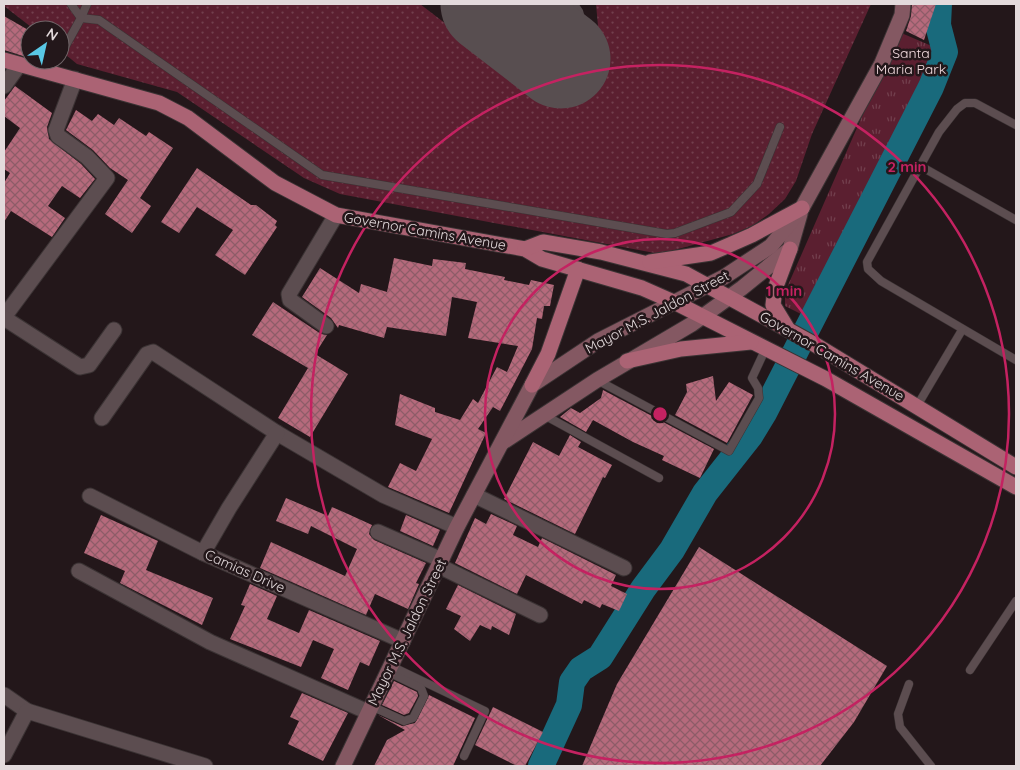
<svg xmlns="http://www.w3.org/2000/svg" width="1020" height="770" font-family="Quicksand,sans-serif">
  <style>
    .grass { fill: url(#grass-dots) }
    .park { fill: url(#park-tufts) }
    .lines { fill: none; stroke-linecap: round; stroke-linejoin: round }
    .river { stroke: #196a7c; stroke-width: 26 }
    .taxiway { stroke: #584e50; stroke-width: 39 }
    .runway { stroke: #584e50; stroke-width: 99 }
    .building { fill: url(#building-cross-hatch) }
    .service-casing { stroke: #3b3334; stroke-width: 9 }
    .minor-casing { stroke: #3b3334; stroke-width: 17 }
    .secondary-casing { stroke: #3b3334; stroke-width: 17 }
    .primary-casing { stroke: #3b3334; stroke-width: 17 }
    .service { stroke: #5c4d50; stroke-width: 8 }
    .minor { stroke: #5c4d50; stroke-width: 15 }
    .secondary { stroke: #845862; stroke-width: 15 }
    .primary { stroke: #ab6374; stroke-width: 15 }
    .ring { fill: none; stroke: #c42261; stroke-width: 2.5 }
    .labels { text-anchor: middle; stroke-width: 5; stroke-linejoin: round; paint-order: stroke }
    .park-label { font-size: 14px; fill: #f2dbdf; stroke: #23171a }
    .street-label { font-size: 14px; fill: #e3dadc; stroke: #23171a }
    .centre { fill: #c42261; stroke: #23171a; stroke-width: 2.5 }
    .ring-label { font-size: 15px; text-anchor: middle; font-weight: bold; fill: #c42261; stroke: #23171a; stroke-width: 5; stroke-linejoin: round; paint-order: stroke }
  </style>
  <defs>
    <pattern id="grass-dots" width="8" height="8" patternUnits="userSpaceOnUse" patternTransform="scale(1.25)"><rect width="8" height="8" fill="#5b1f30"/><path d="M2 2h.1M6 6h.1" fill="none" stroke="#723f4d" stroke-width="1.8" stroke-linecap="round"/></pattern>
    <pattern id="park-tufts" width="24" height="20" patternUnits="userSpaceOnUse" patternTransform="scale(1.25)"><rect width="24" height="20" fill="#5b1f30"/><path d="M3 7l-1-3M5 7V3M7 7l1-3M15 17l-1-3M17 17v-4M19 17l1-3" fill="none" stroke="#723f4d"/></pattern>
    <pattern id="building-cross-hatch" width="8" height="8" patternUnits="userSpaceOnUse" patternTransform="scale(1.25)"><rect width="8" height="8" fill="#b66a7c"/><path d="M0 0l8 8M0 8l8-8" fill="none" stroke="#8e5c68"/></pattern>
  </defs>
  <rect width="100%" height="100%" fill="#23171a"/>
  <polygon class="grass" points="4,4 420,4 540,96 598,26 596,4 871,4 812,134 796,181 785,199 769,214 752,226 733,234 660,254 340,194 304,178 177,92 77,64 60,50 60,30 35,30 4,6"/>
  <polygon class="park" points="899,32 941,50 805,316 785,306 785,292"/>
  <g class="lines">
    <polyline class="river" points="541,766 569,705 572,682 581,669 600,657 643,589 672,550 705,493 750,436 764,413 931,87 945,52 938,25 939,4"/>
    <path class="taxiway" d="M 494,7 L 509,51 C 514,53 519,57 524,57 C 543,60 568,37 565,18 L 514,4"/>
    <polyline class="runway" points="490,4 561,59"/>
  </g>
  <g class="building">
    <polygon points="912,4 936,4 924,40 906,31 911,16"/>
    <polygon points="4,16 30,31 23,56 4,50"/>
    <polygon points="15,86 52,113 47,127 49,139 81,164 95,179 80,198 62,186 48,206 65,218 52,237 11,211 4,222 4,183 10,173 4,169 4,152 20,128 4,116 4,101"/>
    <polygon points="76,110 92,121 98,114 114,125 119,118 146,136 149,132 173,148 140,198 151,206 132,233 105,214 128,180 110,168 93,150 66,130"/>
    <polygon points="197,168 251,205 256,205 277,221 275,225 277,227 245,275 215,255 233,230 197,207 179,233 161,222"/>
    <polygon points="394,258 432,266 433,259 466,263 465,269 505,277 504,280 529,285 531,280 554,285 550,306 544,306 542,319 537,318 532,349 500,411 493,407 478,429 486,433 449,513 388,487 400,463 416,471 432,439 395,425 400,394 435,408 435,412 460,420 473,399 478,403 497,367 507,372 518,346 468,338 477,302 452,297 446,336 387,327 384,338 339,325 338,328 331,318 302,297 320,268 359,293 361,284 387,292"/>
    <polygon points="273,302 321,334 327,335 315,354 348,374 310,437 278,418 308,368 252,335"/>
    <polygon points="713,376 716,401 729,382 753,395 727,443 675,415 687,392 686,384"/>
    <polygon points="603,390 714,449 700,478 662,460 664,456 633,442 593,420 586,432 560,417 571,408 580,413 601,398"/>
    <polygon points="570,435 581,442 578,447 612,465 605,478 603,477 575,534 504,499 533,442 559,456"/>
    <polygon points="286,498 328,516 332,507 348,514 372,525 369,534 374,540 426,563 416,583 419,584 408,609 375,594 366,615 260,568 271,542 345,576 357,549 311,526 308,534 276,521"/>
    <polygon points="491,514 517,526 513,535 538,547 542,538 616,575 611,586 627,594 619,611 602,604 600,608 584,600 582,604 526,575 517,594 455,563 475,518 486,524"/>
    <polygon points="101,515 158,541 146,570 213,598 202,625 120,583 125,571 84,553"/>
    <polygon points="406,515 440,530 433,546 400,531"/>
    <polygon points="699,547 887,666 854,722 820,766 582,766 617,684"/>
    <polygon points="250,584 277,596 267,619 299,633 309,610 380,641 369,666 360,662 348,690 321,678 334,649 313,640 301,667 230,639 245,606 241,605"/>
    <polygon points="458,585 516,614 509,635 492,626 491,630 480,625 470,641 454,629 461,616 446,609"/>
    <polygon points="394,681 417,692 418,696 409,713 404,715 382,705"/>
    <polygon points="302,693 348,713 323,761 288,744 299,721 290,717"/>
    <polygon points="429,695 475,718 453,766 374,766 387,740 405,730 378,715 402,726 415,723"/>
    <polygon points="493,707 543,732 525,766 517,766 475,745"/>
  </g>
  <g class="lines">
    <defs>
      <g id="service">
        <polyline points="87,4 81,18 99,20 322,175 667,234 675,233 731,212 757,184 780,127"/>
        <polyline points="60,56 81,18 71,4"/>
        <polyline points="47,71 57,60"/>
        <polyline points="1016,125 975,103 965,103 957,109 939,132 867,262 868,269 881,281 1016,360"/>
        <polyline points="922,167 1016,220"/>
        <polyline points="597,380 729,451 759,398 758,388 752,378 766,348"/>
        <polyline points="917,406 962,330"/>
        <polyline points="544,415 659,478"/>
        <polyline points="391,666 485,711 464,756"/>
        <polyline points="970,670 1016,601"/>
        <polyline points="909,684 898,714 900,727 931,766"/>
        <polyline points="371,706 404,721 413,718 424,696 421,688 388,672"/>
      </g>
      <g id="minor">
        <polyline points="4,86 19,65"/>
        <polyline points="4,317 107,178 87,157 58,136 56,130 75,79"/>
        <polyline points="4,318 80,367 89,365 114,330"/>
        <polyline points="326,326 290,300 289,294 336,215"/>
        <polyline points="102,418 147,354 153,352 277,433 383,495 457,527"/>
        <polyline points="474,495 624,568"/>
        <polyline points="90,496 203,553 403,641"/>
        <polyline points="378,532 442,560"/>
        <polyline points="203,553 229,508 277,433"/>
        <polyline points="439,566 540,615"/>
        <polyline points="79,571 210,642 368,712"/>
        <polyline points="4,695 27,711"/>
        <polyline points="4,755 27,711 205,766"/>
      </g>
      <g id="secondary">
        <polyline points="503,442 597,380 692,324 742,288 790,249 800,214"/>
        <polyline points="343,766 457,527 532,385 598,341 724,277 771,246 802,208 882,63 902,15 903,4"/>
      </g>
      <g id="primary">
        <polyline points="4,60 159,103 188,118 275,183 336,215 525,249 542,259 642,288 676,303 826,379 1016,487"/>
        <polyline points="525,249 543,242 601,252 686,274 814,344 1016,467"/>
        <polyline points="650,262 711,253 752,235 802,208"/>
        <polyline points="787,328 773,305 775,289 790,249"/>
        <polyline points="627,361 681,349 751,342"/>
        <polyline points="532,385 548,354 578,269"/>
      </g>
    </defs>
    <use href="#service" class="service-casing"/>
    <use href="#minor" class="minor-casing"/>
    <use href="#secondary" class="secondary-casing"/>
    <use href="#primary" class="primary-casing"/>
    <use href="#service" class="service"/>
    <use href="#minor" class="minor"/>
    <use href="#secondary" class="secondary"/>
    <use href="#primary" class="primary"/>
  </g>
  <g class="ring">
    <circle cx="660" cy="414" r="175"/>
    <circle cx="660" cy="414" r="349"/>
  </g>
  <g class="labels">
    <g class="park-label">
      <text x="911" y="58">Santa<tspan x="911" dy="16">Maria Park</tspan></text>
    </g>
    <g class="street-label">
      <text transform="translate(425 231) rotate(10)" y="5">Governor Camins Avenue</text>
      <text transform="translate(657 312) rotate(-28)" y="5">Mayor M.S. Jaldon Street</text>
      <text transform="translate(832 356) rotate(30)" y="5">Governor Camins Avenue</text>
      <text transform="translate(245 571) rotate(24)" y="5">Camias Drive</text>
      <text transform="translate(407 632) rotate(-64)" y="5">Mayor M.S. Jaldon Street</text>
    </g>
  </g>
  <circle cx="660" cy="414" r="8" class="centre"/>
  <g class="ring-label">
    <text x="907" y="172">2 min</text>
    <text x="784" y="296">1 min</text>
  </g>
  <rect width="1020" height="770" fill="none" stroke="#e3dadc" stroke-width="10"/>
  <g transform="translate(45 45) rotate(34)"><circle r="24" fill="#23171a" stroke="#706568"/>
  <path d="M0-4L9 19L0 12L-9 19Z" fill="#59c8e5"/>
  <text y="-8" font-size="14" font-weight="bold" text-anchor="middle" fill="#e3dadc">N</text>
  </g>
</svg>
